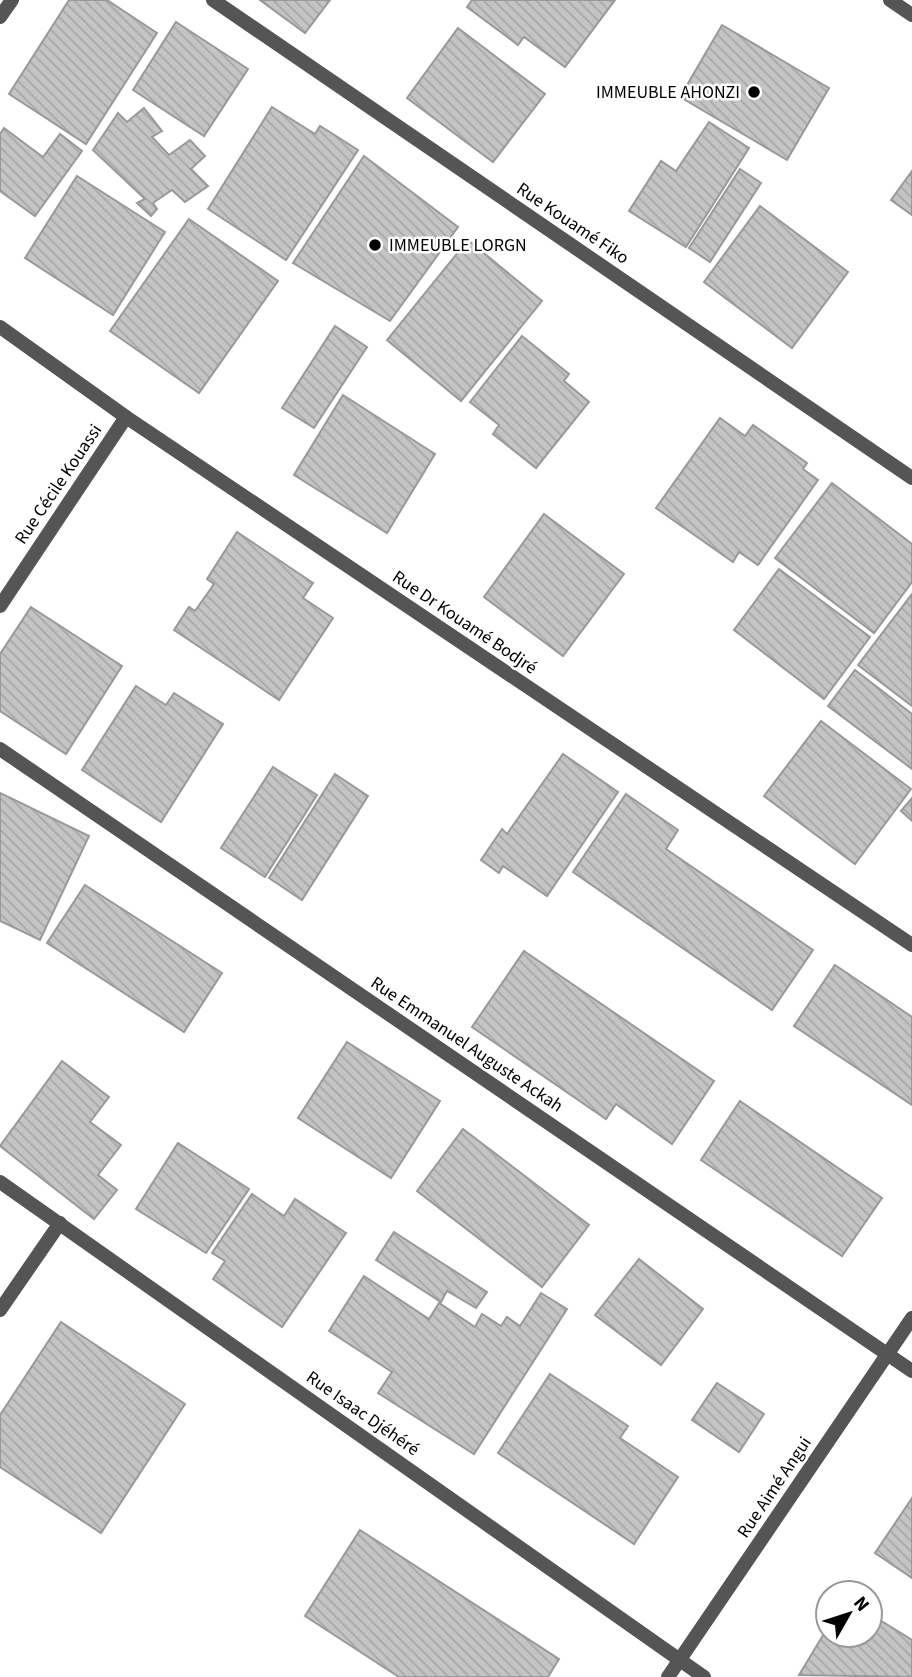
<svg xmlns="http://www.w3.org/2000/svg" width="912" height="1677" font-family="'Source Sans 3',sans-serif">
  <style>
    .building { fill: url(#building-back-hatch); stroke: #999; stroke-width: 2 }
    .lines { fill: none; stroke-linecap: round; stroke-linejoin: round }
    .minor { stroke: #555; stroke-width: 14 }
    .poi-dot { fill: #000; stroke: #fff; stroke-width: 2.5 }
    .labels { text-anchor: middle; stroke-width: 5; stroke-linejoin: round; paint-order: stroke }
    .poi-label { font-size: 18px; fill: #000; stroke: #fff; text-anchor: end }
    .street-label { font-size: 18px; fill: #000; stroke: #fff }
  </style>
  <defs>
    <pattern id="building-back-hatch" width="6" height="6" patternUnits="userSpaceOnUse" patternTransform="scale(1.75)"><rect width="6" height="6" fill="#c4c4c4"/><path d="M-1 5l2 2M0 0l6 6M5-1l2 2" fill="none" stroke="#a7a7a7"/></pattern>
  </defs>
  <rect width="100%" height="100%" fill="#fff"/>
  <g class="building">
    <polygon points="69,0 107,0 157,33 86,144 9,94"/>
    <polygon points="260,0 330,0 305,33"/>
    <polygon points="472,0 615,0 565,67 524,37 518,45 467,7"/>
    <polygon points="176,22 248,69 204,136 133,90"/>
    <polygon points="722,25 829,88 787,160 680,97"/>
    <polygon points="458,28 545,94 493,162 407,98"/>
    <polygon points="272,107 315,134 320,126 358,150 286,260 208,209"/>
    <polygon points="144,108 162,131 152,137 169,155 190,140 205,156 191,169 208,186 185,202 172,190 153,203 157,209 151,216 137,203 145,199 93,150 118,113 127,122"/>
    <polygon points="709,122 749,148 686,247 629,211 661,161 676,171"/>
    <polygon points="4,128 43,157 60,134 82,151 35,216 0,191 0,134"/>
    <polygon points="364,156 458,227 390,321 293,263"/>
    <polygon points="740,169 761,183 710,262 689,248"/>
    <polygon points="912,171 912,215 891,200"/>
    <polygon points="77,176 165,232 113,315 25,258"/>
    <polygon points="760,206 848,272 792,348 704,282"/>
    <polygon points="189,219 278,281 199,393 110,331"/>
    <polygon points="468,240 542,301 461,401 387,340"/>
    <polygon points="335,326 367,347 314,428 282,408"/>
    <polygon points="522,336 569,374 564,381 589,402 536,468 493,434 499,425 470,402"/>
    <polygon points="343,395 435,454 387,533 294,475"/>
    <polygon points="720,418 745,436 753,425 807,463 803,469 818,480 758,565 739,552 733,562 656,508"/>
    <polygon points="832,483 912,544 912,582 874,633 775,558"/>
    <polygon points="544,514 624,574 563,656 484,597"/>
    <polygon points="237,532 313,583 303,598 333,618 279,700 174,630 189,607 195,611 214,584 207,579"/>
    <polygon points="779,569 870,637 824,699 734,630"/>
    <polygon points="912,594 912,706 858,665"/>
    <polygon points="31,607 122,666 66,754 0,711 0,654"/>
    <polygon points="855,670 912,714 912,769 828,706"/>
    <polygon points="136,686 166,705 174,693 223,724 161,822 82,770"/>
    <polygon points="821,721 911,789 855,864 764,796"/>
    <polygon points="563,754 618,792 547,896 503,866 499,873 481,860 502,829 507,834"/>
    <polygon points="273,767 317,795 265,877 221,848"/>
    <polygon points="335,774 368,796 302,900 269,878"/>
    <polygon points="0,793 89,836 40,940 0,921"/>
    <polygon points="626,794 678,830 666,849 813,950 772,1010 573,872"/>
    <polygon points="912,798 912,821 901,811"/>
    <polygon points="85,885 222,973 184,1032 47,943"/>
    <polygon points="524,951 714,1081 672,1144 616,1104 606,1119 472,1027"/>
    <polygon points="835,965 912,1017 912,1105 794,1026"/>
    <polygon points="347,1042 440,1101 391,1178 298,1118"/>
    <polygon points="62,1061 109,1097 90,1122 121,1145 98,1175 117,1190 94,1219 0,1146"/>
    <polygon points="740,1101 882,1198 842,1256 701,1160"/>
    <polygon points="463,1129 589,1225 542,1287 417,1191"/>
    <polygon points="178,1143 249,1189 206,1253 136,1209"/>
    <polygon points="252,1194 284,1216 295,1199 346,1233 282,1327 213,1279 225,1261 212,1253"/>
    <polygon points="394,1232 487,1292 476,1308 447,1291 441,1302 376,1260"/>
    <polygon points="639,1259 703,1309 661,1365 595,1315"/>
    <polygon points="364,1276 429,1319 439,1303 475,1327 482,1314 501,1326 507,1317 520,1326 541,1293 567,1309 474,1454 378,1393 392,1372 329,1331"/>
    <polygon points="61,1322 185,1404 101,1533 0,1467 0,1415"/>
    <polygon points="550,1374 628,1426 620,1438 678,1477 634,1544 498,1453"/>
    <polygon points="717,1383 764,1414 739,1452 692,1420"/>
    <polygon points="912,1498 912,1578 875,1553"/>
    <polygon points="360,1530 559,1659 548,1677 399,1677 305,1616"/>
    <polygon points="870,1614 912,1640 912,1677 799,1675 828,1627 828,1635 870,1635"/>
  </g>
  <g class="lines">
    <g class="minor">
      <polyline points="213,0 912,478"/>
      <polyline points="890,0 912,15"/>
      <polyline points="0,17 12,0"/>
      <polyline points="0,327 126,417 912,945"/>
      <polyline points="0,606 126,417"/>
      <polyline points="0,749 912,1371"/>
      <polyline points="0,1182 704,1677"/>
      <polyline points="0,1310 60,1223"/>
      <polyline points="668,1677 912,1318"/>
    </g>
  </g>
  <g class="poi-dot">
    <circle cx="754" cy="92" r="7"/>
    <circle cx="375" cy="245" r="7"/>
  </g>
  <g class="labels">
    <g class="poi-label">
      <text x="740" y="98">IMMEUBLE AHONZI</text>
      <text x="389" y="251" text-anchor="start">IMMEUBLE LORGN</text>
    </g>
    <g class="street-label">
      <text transform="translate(573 223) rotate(34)" y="6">Rue Kouamé Fiko</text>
      <text transform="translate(58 484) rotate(-56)" y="6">Rue Cécile Kouassi</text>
      <text transform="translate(465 622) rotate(34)" y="6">Rue Dr Kouamé Bodjré</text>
      <text transform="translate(467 1044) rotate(34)" y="6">Rue Emmanuel Auguste Ackah</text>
      <text transform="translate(363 1413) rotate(35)" y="6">Rue Isaac Djéhéré</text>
      <text transform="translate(774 1487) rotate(-56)" y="6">Rue Aimé Angui</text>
    </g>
  </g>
  <g transform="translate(849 1614) rotate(51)"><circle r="33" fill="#ffffff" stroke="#999999" stroke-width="2"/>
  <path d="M0-5L12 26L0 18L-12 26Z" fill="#000000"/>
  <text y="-10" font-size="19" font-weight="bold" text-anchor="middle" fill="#000000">N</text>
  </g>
</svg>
